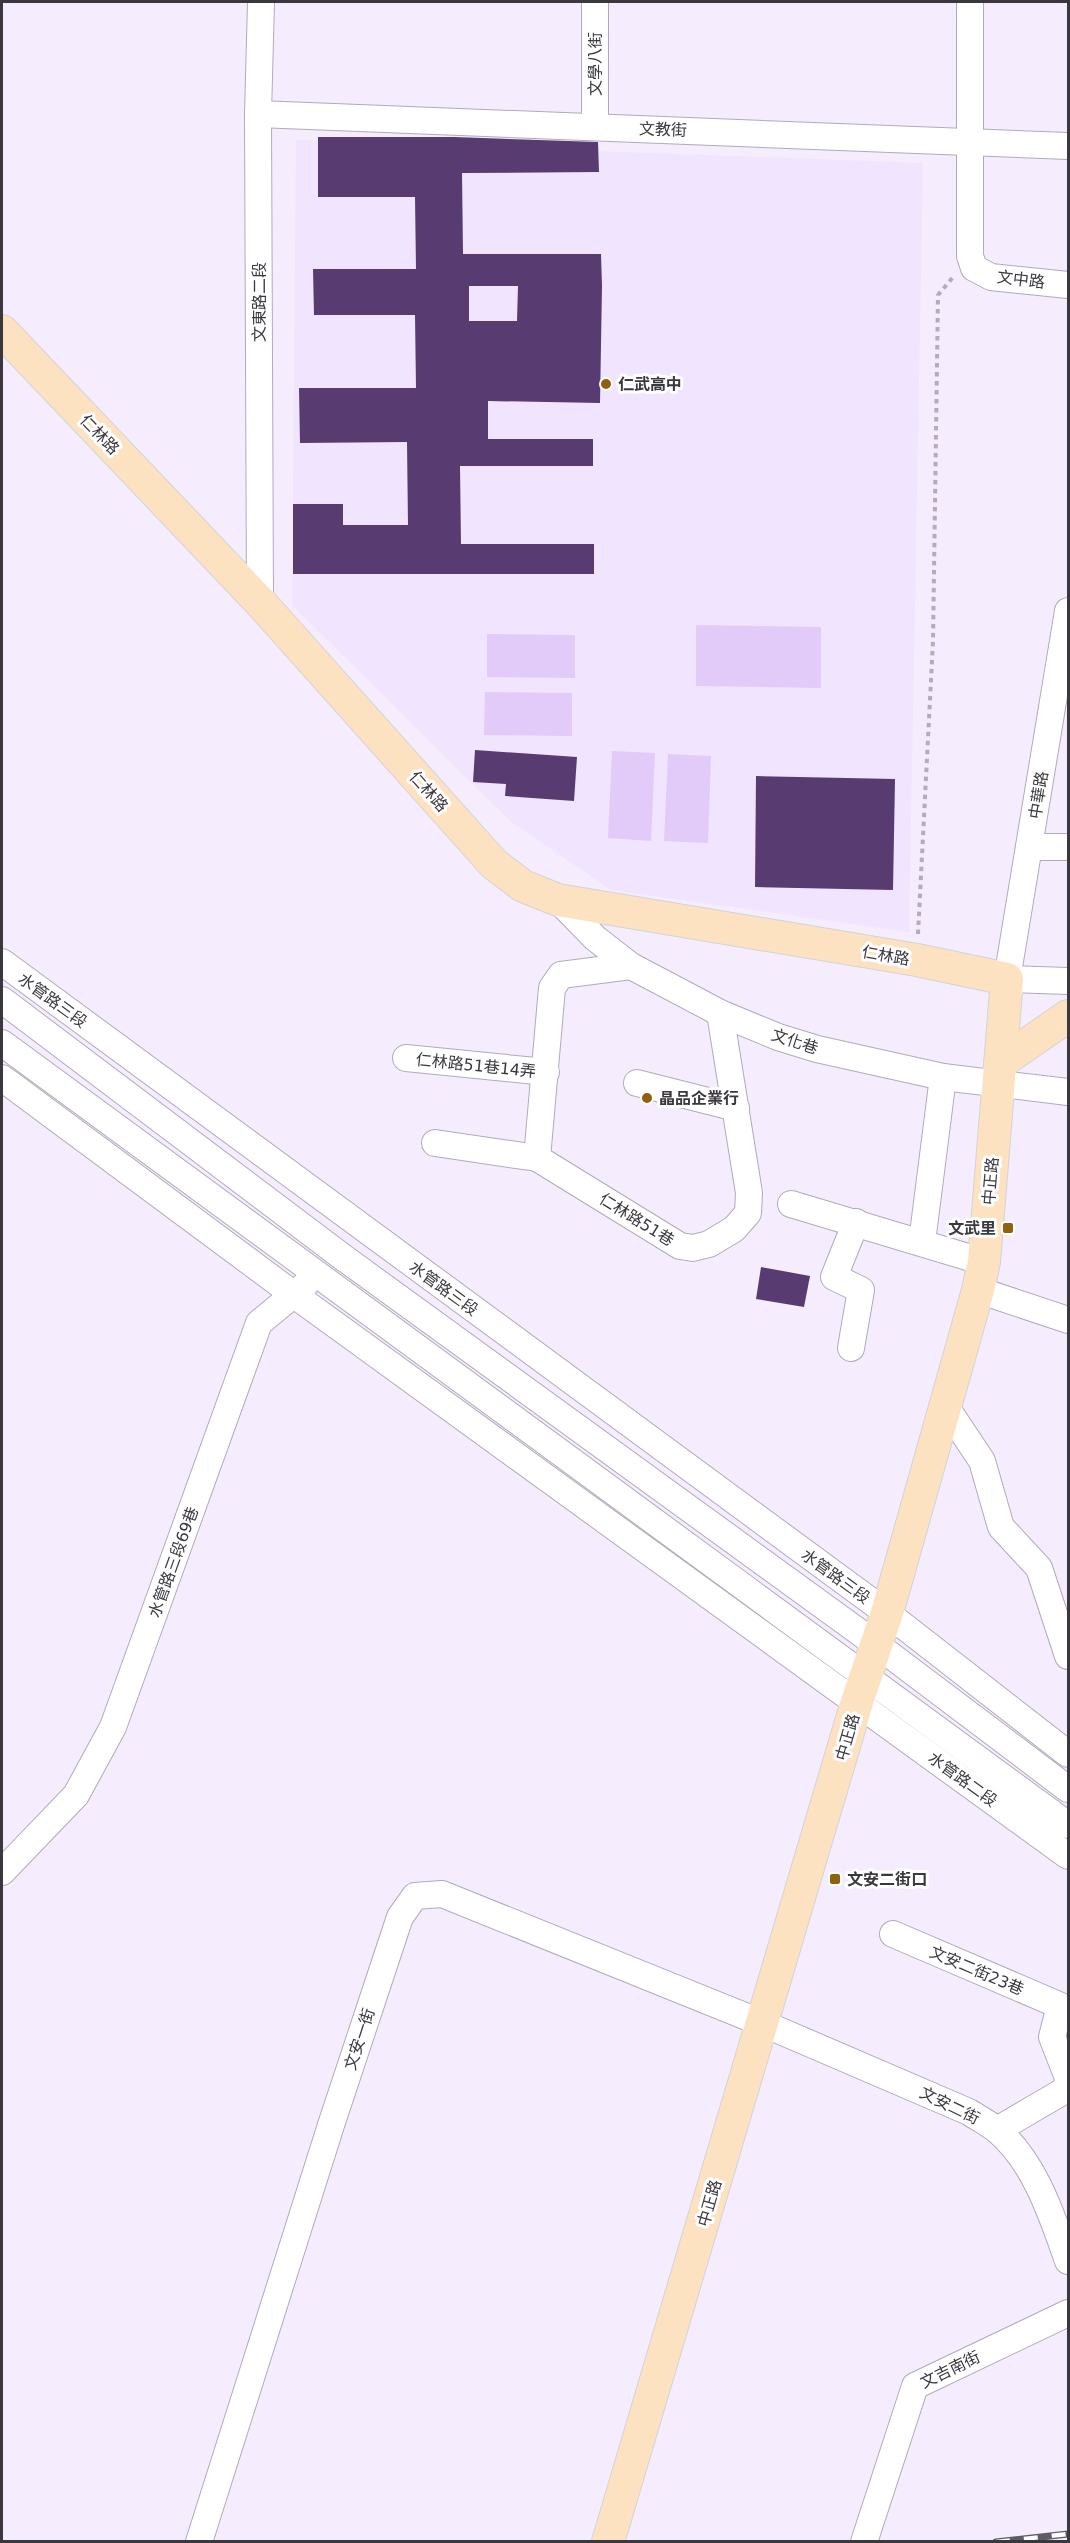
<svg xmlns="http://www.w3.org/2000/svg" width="1070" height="2543" font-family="'DejaVu Sans','Noto Sans TC',sans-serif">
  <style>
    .built { fill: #f1e4fe }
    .green { fill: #e2cbf8 }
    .building { fill: #583b70; fill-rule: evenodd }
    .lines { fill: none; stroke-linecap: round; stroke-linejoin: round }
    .minor-casing { stroke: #b2a9bb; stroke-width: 28 }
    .major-casing { stroke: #d4d3d5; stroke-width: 34 }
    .path { stroke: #b3acb9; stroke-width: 4; stroke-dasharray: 4.5 4.5; stroke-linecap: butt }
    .minor { stroke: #fff; stroke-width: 26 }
    .major { stroke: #fce2c0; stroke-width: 32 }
    .rail-casing { stroke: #5f5a63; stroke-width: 7 }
    .rail { stroke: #fefefe; stroke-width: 4.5; stroke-dasharray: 14; stroke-linecap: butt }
    .poi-dot { fill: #90600c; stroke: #fefefe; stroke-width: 2 }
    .labels { text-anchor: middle; stroke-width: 6; stroke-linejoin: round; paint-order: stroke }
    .street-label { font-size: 16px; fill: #3b373e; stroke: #fefefe }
    .poi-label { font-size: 16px; font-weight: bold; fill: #3b373e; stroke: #fefefe; text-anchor: start }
  </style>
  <rect width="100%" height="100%" fill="#f5edfd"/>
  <polygon class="built" points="296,140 923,163 909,932 611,890 510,821 292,605"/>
  <g class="green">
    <polygon points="696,625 821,627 821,688 696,686"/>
    <polygon points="487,634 575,635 575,678 487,677"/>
    <polygon points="485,692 572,693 572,736 484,735"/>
    <polygon points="612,751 655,753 651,841 608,838"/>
    <polygon points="668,754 711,756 708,843 664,841"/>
  </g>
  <g class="building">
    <path d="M 318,137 L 454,137 L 598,142 L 599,172 L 462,173 L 463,254 L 601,254 L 602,286 L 600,403 L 488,401 L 488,439 L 593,439 L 593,466 L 460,466 L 461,544 L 594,544 L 594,574 L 293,574 L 293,504 L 343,504 L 343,525 L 408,525 L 407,442 L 300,443 L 299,388 L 416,388 L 415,315 L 314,315 L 313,269 L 416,269 L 415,197 L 318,197 ZM 469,286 L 518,286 L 517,321 L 469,321 Z"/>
    <polygon points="475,750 577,757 574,801 505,796 506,784 473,782"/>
    <polygon points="756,776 895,779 893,890 755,887"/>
    <polygon points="761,1267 810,1276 804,1307 756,1299"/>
  </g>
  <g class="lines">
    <defs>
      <g id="minor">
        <polyline points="970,2 970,256 974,268 991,277 1068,285"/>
        <polyline points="258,114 1068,146"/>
        <polyline points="595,126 595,2"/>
        <polyline points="260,602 258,114 261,2"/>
        <polyline points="1068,611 1007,979 1068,981"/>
        <polyline points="1029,847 1068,847"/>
        <polyline points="558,900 595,938 631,966 720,1013 778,1037 817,1049 943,1077 1068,1092"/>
        <polyline points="2,962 887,1613 1068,1754"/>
        <polyline points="631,966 561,975 552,988 537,1158 680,1246 693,1248 709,1244 734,1229 748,1213 749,1193 720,1013"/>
        <polyline points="2,1000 344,1258 877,1645 1068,1789"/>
        <path d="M 2,1043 C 356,1305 714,1562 1068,1825"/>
        <polyline points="406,1058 546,1072"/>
        <polyline points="2,1078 293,1294 1068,1856"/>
        <polyline points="637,1083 736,1108"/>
        <polyline points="435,1143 537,1158"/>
        <polyline points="791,1204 984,1262"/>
        <polyline points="922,1242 943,1077"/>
        <polyline points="978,1290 1068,1320"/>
        <polyline points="851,1348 861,1290 834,1277 856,1222"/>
        <polyline points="946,1407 982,1461 1001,1527 1039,1568 1068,1656"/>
        <polyline points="2,1872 76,1795 113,1727 259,1323 305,1285"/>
        <polyline points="893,1934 1068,2009"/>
        <polyline points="997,2130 1062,2092 1067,2086 1068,2078 1052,2037 1060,2006"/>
        <path d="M 199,2542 L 332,2122 L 400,1917 L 415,1896 L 442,1894 L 762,2023 L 969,2112 C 978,2118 988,2123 997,2130 C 1035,2162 1052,2216 1068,2261"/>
        <polyline points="864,2542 915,2386 1068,2313"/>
      </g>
      <g id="major">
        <polyline points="2,331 260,602 494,864 523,886 558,900 917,960 1007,979 984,1262 978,1290 887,1613 857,1702 608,2542"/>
        <polyline points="1000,1063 1068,1016"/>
      </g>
    </defs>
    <use href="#minor" class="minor-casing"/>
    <use href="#major" class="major-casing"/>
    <polyline class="path" points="918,934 933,641 938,295 954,276"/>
    <use href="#minor" class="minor"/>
    <use href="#major" class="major"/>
    <defs>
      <polyline id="rail" points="996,2542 1068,2534"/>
    </defs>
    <use href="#rail" class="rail-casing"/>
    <use href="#rail" class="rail"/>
  </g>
  <g class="poi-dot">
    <circle cx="606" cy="384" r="6"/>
    <circle cx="647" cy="1098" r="6"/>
    <rect x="1002" y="1222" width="12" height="12" rx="3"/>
    <rect x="829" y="1873" width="12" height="12" rx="3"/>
  </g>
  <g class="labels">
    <g class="street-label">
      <text transform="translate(595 64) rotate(-90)" y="6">文學八街</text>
      <text transform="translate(663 129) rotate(2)" y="6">文教街</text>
      <text transform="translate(1021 279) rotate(7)" y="6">文中路</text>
      <text transform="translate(259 302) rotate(-90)" y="6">文東路二段</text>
      <text transform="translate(100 434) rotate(46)" y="6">仁林路</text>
      <text transform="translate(429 791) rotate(48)" y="6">仁林路</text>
      <text transform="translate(1038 795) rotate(-81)" y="6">中華路</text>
      <text transform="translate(886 955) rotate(10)" y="6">仁林路</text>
      <text transform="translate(53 1000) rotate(36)" y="6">水管路三段</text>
      <text transform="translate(795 1041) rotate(18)" y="6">文化巷</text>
      <text transform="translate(476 1065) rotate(6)" y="6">仁林路51巷14弄</text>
      <text transform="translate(990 1181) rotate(-85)" y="6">中正路</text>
      <text transform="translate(637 1219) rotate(32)" y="6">仁林路51巷</text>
      <text transform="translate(444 1288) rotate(36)" y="6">水管路三段</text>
      <text transform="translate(173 1562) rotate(-70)" y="6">水管路三段69巷</text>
      <text transform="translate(836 1576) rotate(36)" y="6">水管路三段</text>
      <text transform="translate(847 1737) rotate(-74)" y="6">中正路</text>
      <text transform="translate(963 1779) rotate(36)" y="6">水管路二段</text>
      <text transform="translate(977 1970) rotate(23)" y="6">文安二街23巷</text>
      <text transform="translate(359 2039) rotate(-72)" y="6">文安一街</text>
      <text transform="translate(950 2105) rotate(26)" y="6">文安二街</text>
      <text transform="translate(709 2203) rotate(-74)" y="6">中正路</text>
      <text transform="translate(950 2369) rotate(-26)" y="6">文吉南街</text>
    </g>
    <g class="poi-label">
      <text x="618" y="390">仁武高中</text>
      <text x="659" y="1104">晶品企業行</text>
      <text x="996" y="1234" text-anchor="end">文武里</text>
      <text x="847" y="1885">文安二街口</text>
    </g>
  </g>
  <rect width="1070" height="2543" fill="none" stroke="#3b373e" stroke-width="6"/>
</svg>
